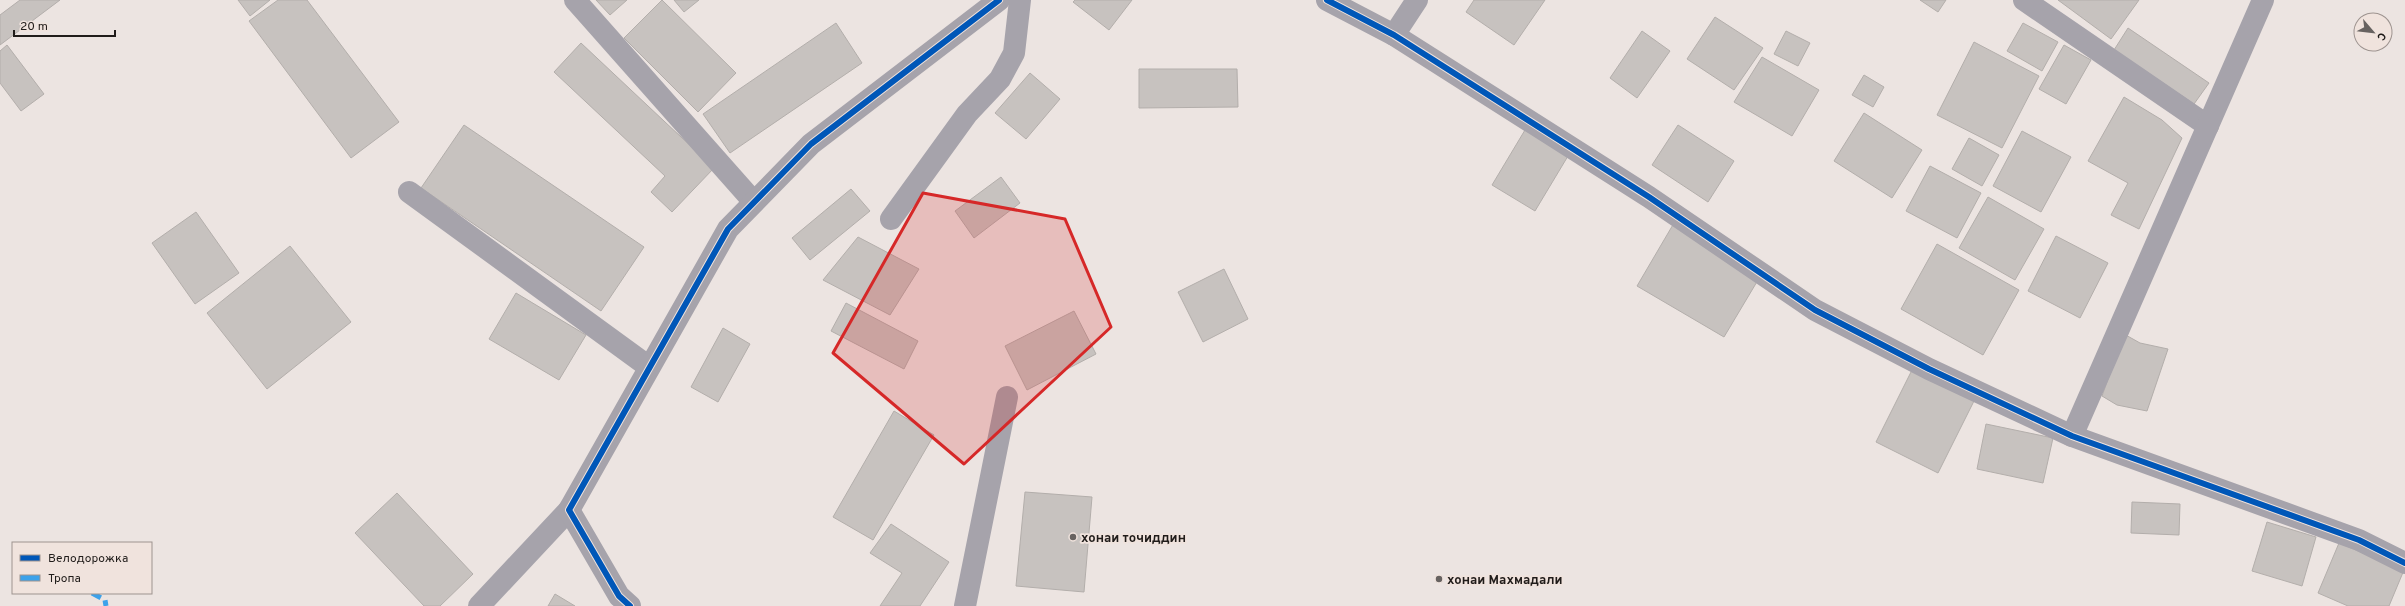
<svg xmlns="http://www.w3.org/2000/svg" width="2405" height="606" font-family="Overpass,sans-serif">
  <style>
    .building { fill: #c7c2bf; stroke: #b3aeab }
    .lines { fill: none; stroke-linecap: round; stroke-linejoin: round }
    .minor { stroke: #a6a3ab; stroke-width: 22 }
    .quiet { stroke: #3da2ea; stroke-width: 5; stroke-dasharray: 10 5; stroke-linecap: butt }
    .cycleway-casing { stroke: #f0e3dd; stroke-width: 8 }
    .cycleway { stroke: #0057b8; stroke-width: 6 }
    .marked { fill: #d62828; fill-opacity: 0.2; stroke: #d62828; stroke-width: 3; stroke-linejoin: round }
    .poi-dot { fill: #676260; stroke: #f0e3dd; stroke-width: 1.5 }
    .labels { text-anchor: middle; stroke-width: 3.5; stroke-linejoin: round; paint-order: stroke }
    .poi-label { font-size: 13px; font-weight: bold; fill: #201c1a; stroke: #f0e3dd; text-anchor: start }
  </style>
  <rect width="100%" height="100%" fill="#ece4e1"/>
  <g class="building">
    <polygon points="20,0 60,0 0,45 0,15"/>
    <polygon points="238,0 270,0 250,16"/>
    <polygon points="278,0 307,0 399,122 351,158 249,21"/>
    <polygon points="596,0 627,0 610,15"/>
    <polygon points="662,0 736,73 698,112 624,38"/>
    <polygon points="674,0 699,0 684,12"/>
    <polygon points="1075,0 1132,0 1109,30 1073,2"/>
    <polygon points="1474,0 1545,0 1514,45 1466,12"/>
    <polygon points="1920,0 1946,0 1938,12"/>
    <polygon points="2058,0 2139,0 2111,39"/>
    <polygon points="1715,17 1763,48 1734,90 1687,59"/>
    <polygon points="836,23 862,63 730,153 703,114"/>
    <polygon points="2023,23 2058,42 2042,71 2007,51"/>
    <polygon points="2128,28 2209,83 2194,104 2114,50"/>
    <polygon points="1642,31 1670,51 1637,98 1610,78"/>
    <polygon points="1786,31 1810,43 1798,66 1774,54"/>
    <polygon points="1974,42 2039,76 2002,148 1937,115"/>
    <polygon points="581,43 714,168 672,212 651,192 665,176 554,72"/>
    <polygon points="7,45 44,94 21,111 0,83 0,51"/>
    <polygon points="2064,45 2091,60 2066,104 2039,89"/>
    <polygon points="1762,57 1819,90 1792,136 1734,102"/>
    <polygon points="1139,69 1237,69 1238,107 1139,108"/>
    <polygon points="1030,73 1060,99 1026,139 995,113"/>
    <polygon points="1864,75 1884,87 1873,107 1852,95"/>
    <polygon points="2124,97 2162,120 2182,138 2139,229 2111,215 2128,183 2088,161"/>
    <polygon points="1864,113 1922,150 1892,198 1834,161"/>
    <polygon points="464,125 644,247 601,311 421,188"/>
    <polygon points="1678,125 1734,161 1708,202 1652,165"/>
    <polygon points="1525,130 1568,156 1535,211 1492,185"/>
    <polygon points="2022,131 2071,157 2041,212 1993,186"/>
    <polygon points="1969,138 1999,155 1982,186 1952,169"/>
    <polygon points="1930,166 1981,193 1957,238 1906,211"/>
    <polygon points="1001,177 1020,203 974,238 955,211"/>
    <polygon points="851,189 870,211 810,260 792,238"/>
    <polygon points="1988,197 2044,229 2015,280 1959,248"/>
    <polygon points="196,212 239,273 195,304 152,243"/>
    <polygon points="1674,223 1761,275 1724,337 1637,286"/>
    <polygon points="2056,236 2108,263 2080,318 2028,291"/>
    <polygon points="858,237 919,269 890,315 823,280"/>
    <polygon points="1937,244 2019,290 1983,355 1901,309"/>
    <polygon points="290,246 351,322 267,389 207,313"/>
    <polygon points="1224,269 1248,319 1203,342 1178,292"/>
    <polygon points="516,293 586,335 559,380 489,339"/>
    <polygon points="846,303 918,341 904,369 831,331"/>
    <polygon points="1074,311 1096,354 1027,390 1005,346"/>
    <polygon points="723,328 750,344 718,402 691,387"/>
    <polygon points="2124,334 2140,343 2168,349 2147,411 2117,405 2102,396"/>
    <polygon points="1914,366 1976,397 1938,473 1876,442"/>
    <polygon points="894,411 934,435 873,540 833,517"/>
    <polygon points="1986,424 2053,438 2043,483 1977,469"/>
    <polygon points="1025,492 1092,497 1084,592 1016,586"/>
    <polygon points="397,493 473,574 440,606 424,606 355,533"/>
    <polygon points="2132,502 2180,504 2179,535 2131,533"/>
    <polygon points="2267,522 2316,537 2302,586 2252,571"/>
    <polygon points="891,524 949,562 920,606 880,606 902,573 870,553"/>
    <polygon points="2339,543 2404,570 2389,606 2348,606 2318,593"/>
    <polygon points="555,594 575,606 548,606"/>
  </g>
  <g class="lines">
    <g class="minor">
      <polyline points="575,0 753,201"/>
      <polyline points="1327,0 1394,35 1649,197 1815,310 1929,369 2072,436 2359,540 2405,563"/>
      <polyline points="2024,0 2208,126"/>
      <polyline points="1394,35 1417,0"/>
      <polyline points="409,192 649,367"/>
      <polyline points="891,219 967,114 1000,79 1014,53 1020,0"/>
      <polyline points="2072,436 2263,0"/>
      <polyline points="479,606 569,510"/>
      <polyline points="630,606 619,596 569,510 728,229 811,144 999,0"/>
      <polyline points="965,606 1007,397"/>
    </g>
    <polyline class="quiet" points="92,593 105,600 106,606"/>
    <defs>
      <g id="cycleway">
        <polyline points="1327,0 1394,35 1649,197 1815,310 1929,369 2072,436 2359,540 2405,563"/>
        <polyline points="630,606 619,596 569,510 728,229 811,144 999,0"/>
      </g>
    </defs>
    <use href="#cycleway" class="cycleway-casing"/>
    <use href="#cycleway" class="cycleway"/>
  </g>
  <path class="marked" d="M 923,193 L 1065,219 L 1111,327 L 964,464 L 833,353 Z"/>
  <g class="poi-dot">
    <circle cx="1073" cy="537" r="4"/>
    <circle cx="1439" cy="579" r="4"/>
  </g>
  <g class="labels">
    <g class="poi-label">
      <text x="1081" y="542">хонаи точиддин</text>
      <text x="1447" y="584">хонаи Махмадали</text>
    </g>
  </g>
  <rect x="12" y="542" width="140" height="52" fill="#f0e3dd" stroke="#9d938f"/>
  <rect x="20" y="555" width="20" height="6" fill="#0057b8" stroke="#9d938f"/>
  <text x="48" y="562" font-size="12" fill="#201c1a">Велодорожка</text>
  <rect x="20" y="575" width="20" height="6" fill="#3da2ea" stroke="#9d938f"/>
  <text x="48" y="582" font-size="12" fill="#201c1a">Тропа</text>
  <g transform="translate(2373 32) rotate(118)"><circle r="19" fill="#f0e3dd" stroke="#9d938f"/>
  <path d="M0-3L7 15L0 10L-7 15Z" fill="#676260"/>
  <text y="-6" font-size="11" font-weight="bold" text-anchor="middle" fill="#201c1a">С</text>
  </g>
  <path d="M14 30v6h101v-6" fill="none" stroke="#201c1a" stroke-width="2"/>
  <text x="20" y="30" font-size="12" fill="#201c1a" stroke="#f0e3dd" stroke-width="3" paint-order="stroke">20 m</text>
</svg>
